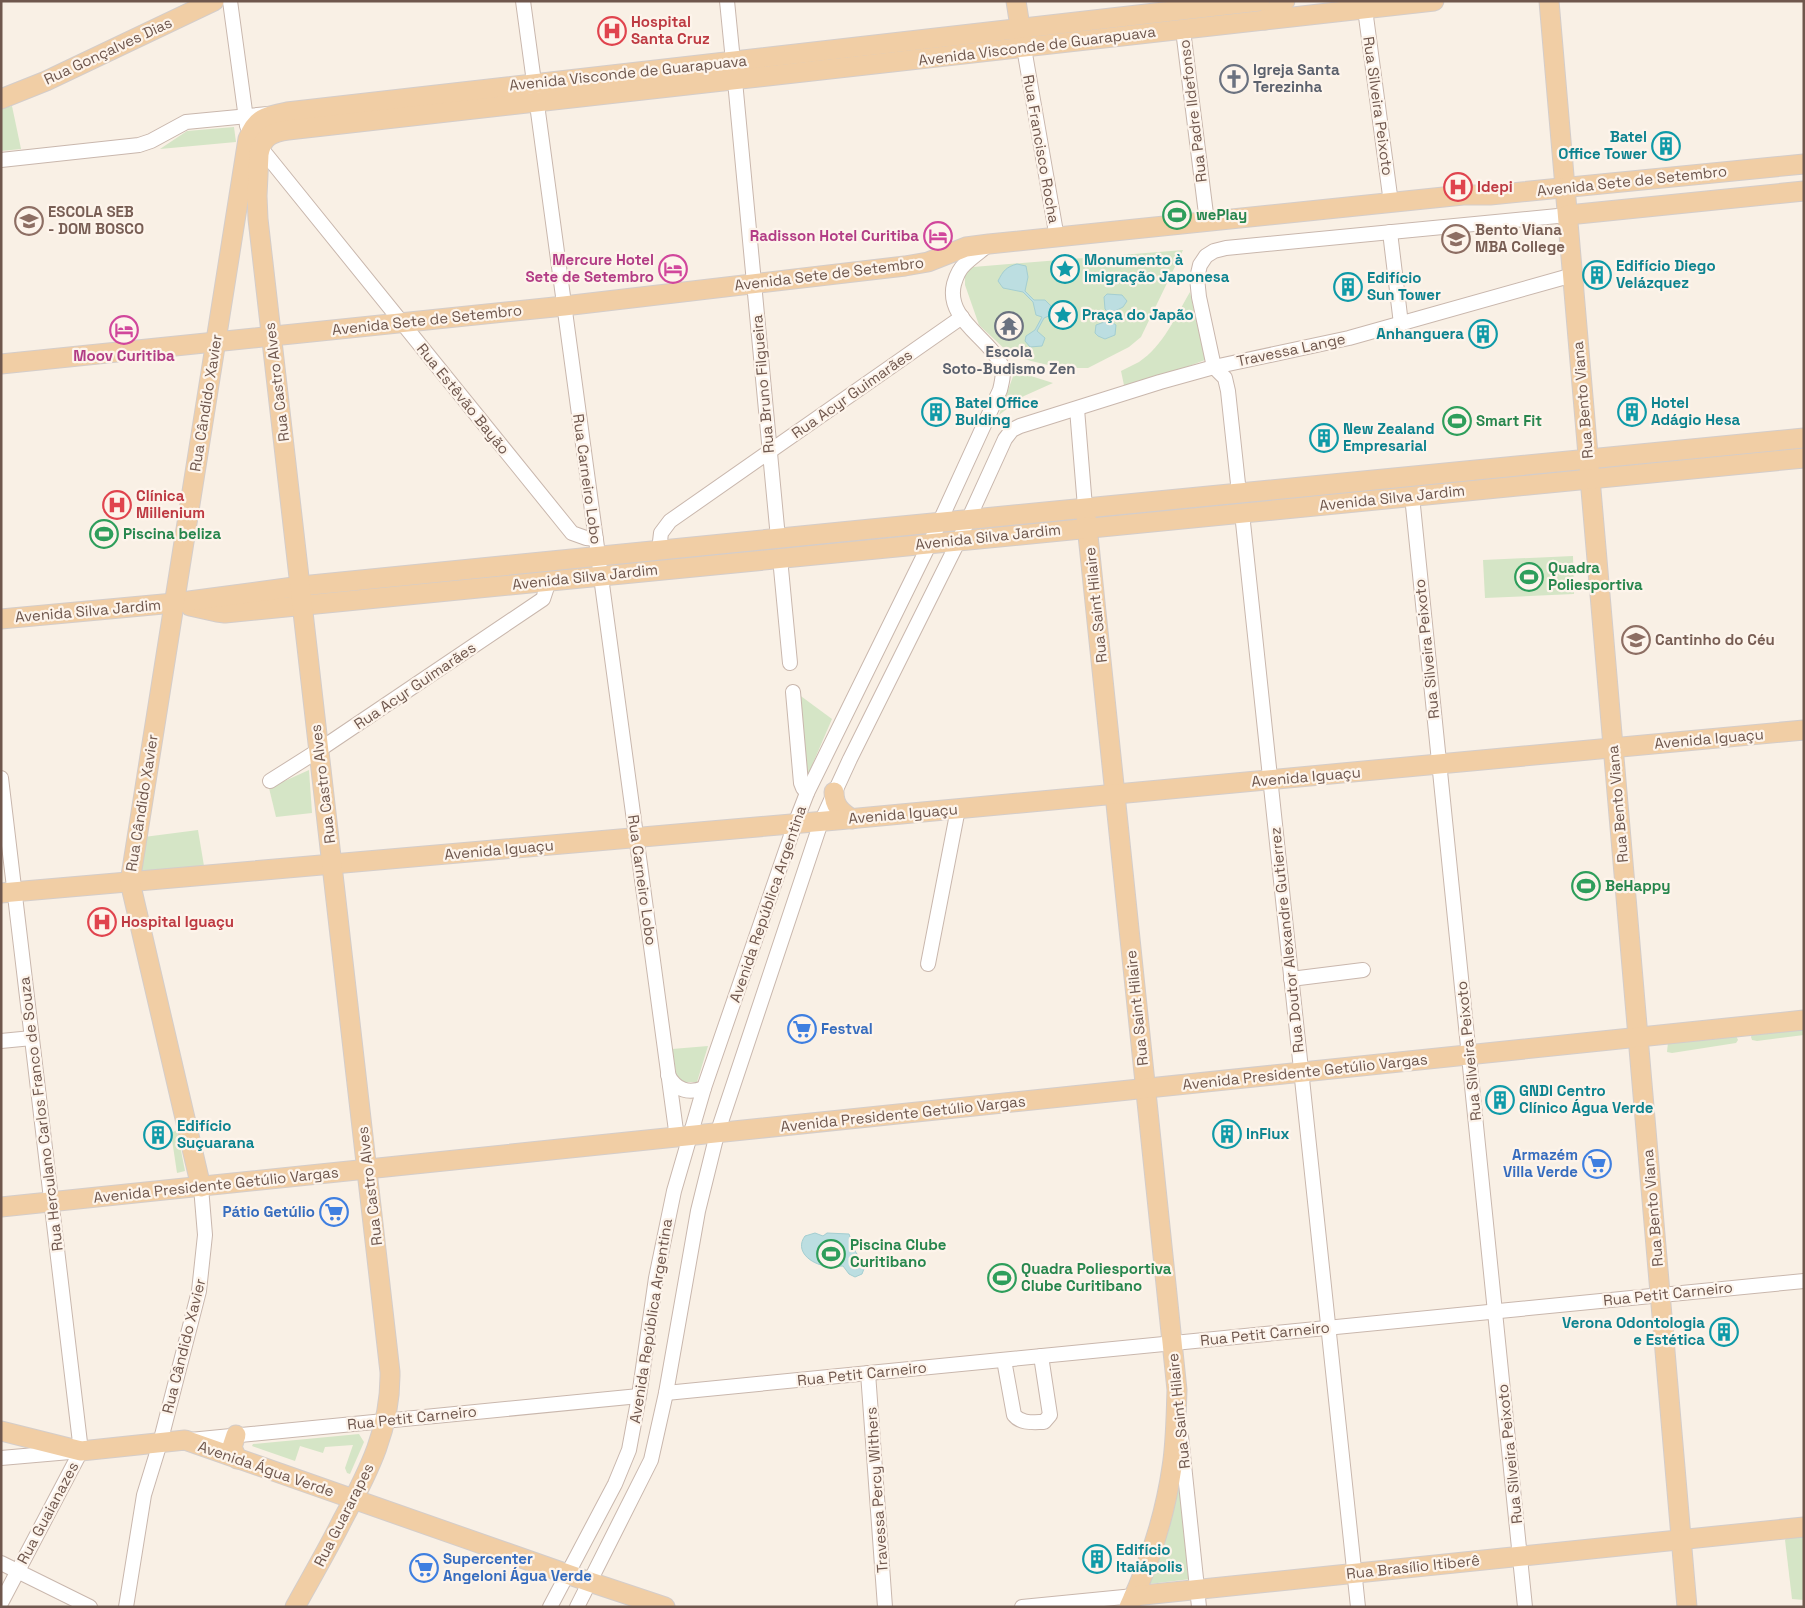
<svg xmlns="http://www.w3.org/2000/svg" width="1805" height="1608" font-family="'Space Grotesk',sans-serif">
  <style>
    .green { fill: #d5e5c6 }
    .water { fill: #bcdee1; stroke: #a4ced1 }
    .lines { fill: none; stroke-linecap: round; stroke-linejoin: round }
    .minor-casing { stroke: #c9b7ad; stroke-width: 16 }
    .major-casing { stroke: #d4cdca; stroke-width: 21 }
    .minor { stroke: #fff; stroke-width: 14 }
    .major { stroke: #f1cea5; stroke-width: 19 }
    .labels { text-anchor: middle; stroke-width: 4.5; stroke-linejoin: round; paint-order: stroke }
    .health-label { font-size: 15px; font-weight: bold; fill: #be3a42; stroke: #fdf4eb; text-anchor: start }
    .street-label { font-size: 15px; fill: #6f574d; stroke: #fdf4eb }
    .worship-label { font-size: 15px; font-weight: bold; fill: #5b616d; stroke: #fdf4eb; text-anchor: start }
    .culture-label { font-size: 15px; font-weight: bold; fill: #0d838f; stroke: #fdf4eb; text-anchor: start }
    .education-label { font-size: 15px; font-weight: bold; fill: #785e54; stroke: #fdf4eb; text-anchor: start }
    .leisure-label { font-size: 15px; font-weight: bold; fill: #27864d; stroke: #fdf4eb; text-anchor: start }
    .hotel-label { font-size: 15px; font-weight: bold; fill: #b23c85; stroke: #fdf4eb; text-anchor: end }
    .shop-label { font-size: 15px; font-weight: bold; fill: #366cbe; stroke: #fdf4eb; text-anchor: start }
  </style>
  <rect width="100%" height="100%" fill="#f9f0e5"/>
  <g class="green">
    <polygon points="12,106 21,149 1,151 1,109"/>
    <polygon points="234,127 236,142 160,149 187,131"/>
    <polygon points="1183,250 1141,337 1129,347 1088,368 1061,368 1031,361 1010,354 979,325 965,285 965,273 973,267"/>
    <path d="M 1190,292 L 1205,360 L 1125,390 L 1121,371 C 1127,368 1133,365 1139,362 C 1163,346 1176,316 1190,292 Z"/>
    <polygon points="1015,371 1053,383 1024,396 999,415"/>
    <polygon points="1573,556 1574,594 1485,598 1483,560"/>
    <polygon points="798,694 832,719 807,777"/>
    <polygon points="309,770 312,813 276,817 269,788"/>
    <polygon points="198,830 204,866 140,871 144,837"/>
    <polygon points="1804,1026 1804,1035 1757,1041 1752,1040 1751,1037 1752,1033"/>
    <polygon points="1735,1033 1738,1040 1736,1043 1672,1053 1667,1052 1668,1042"/>
    <polygon points="708,1046 697,1082 684,1082 677,1079 672,1049"/>
    <polygon points="177,1130 185,1171 177,1173 171,1133"/>
    <polygon points="359,1434 364,1442 350,1474 347,1473 345,1468 353,1445 325,1447 323,1453 300,1446 295,1461 252,1446 253,1444"/>
    <polygon points="1180,1471 1191,1579 1149,1584 1169,1529"/>
    <polygon points="1804,1535 1804,1600 1792,1599 1785,1540 1787,1537"/>
  </g>
  <g class="water">
    <path d="M 1017,264 L 1026,266 L 1028,277 L 1025,291 L 1034,300 L 1045,300 L 1053,308 L 1051,315 L 1044,318 L 1037,331 L 1045,338 L 1042,346 L 1030,347 L 1025,341 L 1026,336 L 1035,330 L 1042,317 L 1036,315 L 1033,302 L 1023,292 L 1003,288 L 998,281 C 1003,271 1006,267 1017,264 Z"/>
    <polygon points="1107,294 1122,295 1127,301 1123,307 1113,312 1110,321 1116,325 1115,335 1105,339 1098,336 1095,333 1096,325 1107,321 1111,315 1105,309 1104,297"/>
    <path d="M 815,1233 L 823,1236 L 827,1233 L 849,1234 L 855,1251 L 865,1266 L 862,1274 L 855,1277 L 849,1274 L 843,1266 C 837,1266 831,1267 826,1266 C 811,1264 794,1251 805,1236 Z"/>
  </g>
  <g class="lines">
    <defs>
      <g id="minor">
        <polyline points="230,1 247,126"/>
        <polyline points="523,1 677,1138"/>
        <polyline points="727,1 733,61"/>
        <polyline points="1365,9 1391,203"/>
        <polyline points="1183,30 1207,222"/>
        <polyline points="1024,48 1057,238"/>
        <polyline points="735,81 778,538"/>
        <polyline points="260,147 572,533 586,538 596,539"/>
        <polyline points="1,160 139,145 151,141 186,122 268,114"/>
        <polyline points="1390,232 1401,324"/>
        <polyline points="1077,409 1085,507"/>
        <polyline points="1239,493 1228,391 1225,378 1214,367 1199,297 1197,278 1200,265 1206,256 1214,251 1226,248 1568,215"/>
        <polyline points="1412,496 1525,1607"/>
        <polyline points="1242,513 1358,1607"/>
        <polyline points="659,550 661,533 670,521 962,317"/>
        <polyline points="780,558 790,663"/>
        <polyline points="793,692 801,783 803,788 807,793"/>
        <polyline points="1,778 81,1451"/>
        <polyline points="270,781 319,750 543,599 549,581"/>
        <polyline points="928,964 958,809"/>
        <polyline points="1291,979 1363,970"/>
        <polyline points="1,1041 32,1038"/>
        <path d="M 668,1075 C 676,1090 688,1094 704,1088"/>
        <path d="M 1004,1360 L 1014,1415 C 1021,1424 1034,1422 1044,1422 L 1050,1415 L 1041,1356"/>
        <polyline points="868,1373 885,1607"/>
        <polyline points="666,1393 1804,1281"/>
        <polyline points="1181,1436 1199,1607"/>
        <polyline points="190,1440 639,1396"/>
        <polyline points="1,1458 70,1452"/>
        <polyline points="1,1563 90,1607"/>
        <polyline points="1,1603 81,1451"/>
        <polyline points="126,1607 144,1495 160,1443 199,1291 205,1235 201,1187"/>
        <path d="M 550,1607 L 615,1484 L 629,1450 L 639,1396 L 656,1278 L 674,1191 L 704,1088 L 795,824 L 807,793 L 930,543 L 1000,390 C 1002,382 1004,374 1002,367 C 991,338 945,320 954,284 C 956,277 959,269 965,264 C 972,257 981,251 988,245"/>
        <polyline points="577,1607 651,1460 666,1393 698,1211 717,1134 821,822 850,759 959,540 1005,439 1012,430 1020,426 1160,382 1214,367 1349,338 1573,275"/>
        <polyline points="1022,1607 1134,1596"/>
      </g>
      <g id="major">
        <polyline points="1016,1 1022,39"/>
        <polyline points="1549,1 1687,1607"/>
        <polyline points="1265,20 1285,1"/>
        <polyline points="1,99 46,81 214,1"/>
        <polyline points="1568,215 1804,191"/>
        <polyline points="1,364 564,306 905,266 928,262 966,247 989,244 1463,195 1490,195 1804,164"/>
        <path d="M 1086,516 L 1177,1390 C 1176,1416 1176,1442 1172,1467 C 1165,1516 1150,1562 1129,1607"/>
        <polyline points="190,606 217,612 225,613 1804,458"/>
        <polyline points="1,619 174,603 301,586 871,529 1804,438"/>
        <path d="M 834,792 C 834,806 841,812 852,819"/>
        <polyline points="1,893 837,820 1804,730"/>
        <path d="M 201,1187 L 130,882 L 248,139 C 256,118 266,116 287,112 L 1260,1"/>
        <polyline points="1,1207 1804,1020"/>
        <polyline points="1,1431 81,1451 185,1440 590,1582 665,1607"/>
        <polyline points="236,1435 232,1447 237,1459"/>
        <polyline points="1134,1596 1804,1527"/>
        <path d="M 295,1607 C 311,1578 328,1549 343,1519 C 369,1471 391,1428 390,1372 L 258,219 L 257,196 L 259,154 C 262,137 272,132 288,130 L 1434,1"/>
      </g>
    </defs>
    <use href="#minor" class="minor-casing"/>
    <use href="#major" class="major-casing"/>
    <use href="#minor" class="minor"/>
    <use href="#major" class="major"/>
  </g>
  <defs>
    <symbol id="hospital-ring" viewBox="-11 -11 22 22"><circle r="9.5" fill="#fdf4eb" stroke="#e0444e" stroke-width="1.5"/><path d="M-5-5h3v3.5h4V-5h3V5h-3V1.5h-4V5h-3Z" fill="#e0444e"/></symbol>
    <symbol id="church-ring" viewBox="-11 -11 22 22"><circle r="9.5" fill="#fdf4eb" stroke="#6b7280" stroke-width="1.5"/><path d="M-1.2-6h2.4v3.5h3.3v2.4h-3.3V6h-2.4V-.1h-3.3v-2.4h3.3Z" fill="#6b7280"/></symbol>
    <symbol id="building-ring" viewBox="-11 -11 22 22"><circle r="9.5" fill="#fdf4eb" stroke="#0f9aa8" stroke-width="1.5"/><path d="M-4-6H4V6H1V3H-1V6H-4ZM-2.5-4.3h1.7v1.8h-1.7ZM.8-4.3h1.7v1.8H.8ZM-2.5-1h1.7V.8h-1.7ZM.8-1h1.7V.8H.8Z" fill="#0f9aa8"/></symbol>
    <symbol id="stadium-ring" viewBox="-11 -11 22 22"><circle r="9.5" fill="#fdf4eb" stroke="#2e9e5b" stroke-width="1.5"/><path d="M0-5a6.5 5 0 1 0 0 10a6.5 5 0 1 0 0-10ZM-3.5-1.8h7v3.6h-7Z" fill="#2e9e5b"/></symbol>
    <symbol id="school-ring" viewBox="-11 -11 22 22"><circle r="9.5" fill="#fdf4eb" stroke="#8d6e63" stroke-width="1.5"/><path d="M0-5L7-2L0 1L-7-2ZM-4 1L0 2.5L4 1V4Q0 6-4 4Z" fill="#8d6e63"/></symbol>
    <symbol id="hotel-ring" viewBox="-11 -11 22 22"><circle r="9.5" fill="#fdf4eb" stroke="#d1479c" stroke-width="1.5"/><path d="M-6-4.5h1.5V1H6V5H4.5V3h-9V5H-6ZM-4 0a1.8 1.8 0 1 1 3.6 0ZM.5 0V-2.5h3Q6-2.5 6 0Z" fill="#d1479c"/></symbol>
    <symbol id="university-ring" viewBox="-11 -11 22 22"><circle r="9.5" fill="#fdf4eb" stroke="#8d6e63" stroke-width="1.5"/><path d="M0-5L7-2L0 1L-7-2ZM-4 1L0 2.5L4 1V4Q0 6-4 4Z" fill="#8d6e63"/></symbol>
    <symbol id="sight-ring" viewBox="-11 -11 22 22"><circle r="9.5" fill="#fdf4eb" stroke="#0f9aa8" stroke-width="1.5"/><path d="M0-6L1.8-2.2L6-1.7L2.9 1.2L3.7 5.4L0 3.3L-3.7 5.4L-2.9 1.2L-6-1.7L-1.8-2.2Z" fill="#0f9aa8"/></symbol>
    <symbol id="temple-ring" viewBox="-11 -11 22 22"><circle r="9.5" fill="#fdf4eb" stroke="#6b7280" stroke-width="1.5"/><path d="M0-6L5-2H3V0L6.5 2.5H4V6H1.5V3h-3V6H-4V2.5H-6.5L-3 0V-2H-5Z" fill="#6b7280"/></symbol>
    <symbol id="supermarket-ring" viewBox="-11 -11 22 22"><circle r="9.5" fill="#fdf4eb" stroke="#3f7fe0" stroke-width="1.5"/><path d="M-6-5.5h2.5l.6 2H6L4.5 2H-2.5L-4.4-4H-6ZM-1.5 3.2a1.3 1.3 0 1 0 .1 0ZM3 3.2a1.3 1.3 0 1 0 .1 0Z" fill="#3f7fe0"/></symbol>
  </defs>
  <g fill-rule="evenodd">
    <use href="#hospital-ring" x="596" y="15" width="32" height="32"/>
    <use href="#church-ring" x="1218" y="63" width="32" height="32"/>
    <use href="#building-ring" x="1650" y="130" width="32" height="32"/>
    <use href="#hospital-ring" x="1442" y="171" width="32" height="32"/>
    <use href="#stadium-ring" x="1161" y="199" width="32" height="32"/>
    <use href="#school-ring" x="13" y="205" width="32" height="32"/>
    <use href="#hotel-ring" x="922" y="220" width="32" height="32"/>
    <use href="#university-ring" x="1440" y="223" width="32" height="32"/>
    <use href="#hotel-ring" x="657" y="253" width="32" height="32"/>
    <use href="#sight-ring" x="1049" y="253" width="32" height="32"/>
    <use href="#building-ring" x="1581" y="259" width="32" height="32"/>
    <use href="#building-ring" x="1332" y="271" width="32" height="32"/>
    <use href="#sight-ring" x="1047" y="299" width="32" height="32"/>
    <use href="#temple-ring" x="993" y="310" width="32" height="32"/>
    <use href="#hotel-ring" x="108" y="314" width="32" height="32"/>
    <use href="#building-ring" x="1467" y="318" width="32" height="32"/>
    <use href="#building-ring" x="920" y="396" width="32" height="32"/>
    <use href="#building-ring" x="1616" y="396" width="32" height="32"/>
    <use href="#stadium-ring" x="1441" y="405" width="32" height="32"/>
    <use href="#building-ring" x="1308" y="422" width="32" height="32"/>
    <use href="#hospital-ring" x="101" y="489" width="32" height="32"/>
    <use href="#stadium-ring" x="88" y="518" width="32" height="32"/>
    <use href="#stadium-ring" x="1513" y="561" width="32" height="32"/>
    <use href="#school-ring" x="1620" y="624" width="32" height="32"/>
    <use href="#stadium-ring" x="1570" y="870" width="32" height="32"/>
    <use href="#hospital-ring" x="86" y="906" width="32" height="32"/>
    <use href="#supermarket-ring" x="786" y="1013" width="32" height="32"/>
    <use href="#building-ring" x="1484" y="1084" width="32" height="32"/>
    <use href="#building-ring" x="1211" y="1118" width="32" height="32"/>
    <use href="#building-ring" x="142" y="1119" width="32" height="32"/>
    <use href="#supermarket-ring" x="1581" y="1148" width="32" height="32"/>
    <use href="#supermarket-ring" x="318" y="1196" width="32" height="32"/>
    <use href="#stadium-ring" x="815" y="1238" width="32" height="32"/>
    <use href="#stadium-ring" x="986" y="1262" width="32" height="32"/>
    <use href="#building-ring" x="1708" y="1316" width="32" height="32"/>
    <use href="#building-ring" x="1081" y="1543" width="32" height="32"/>
    <use href="#supermarket-ring" x="408" y="1552" width="32" height="32"/>
  </g>
  <g class="labels">
    <g class="health-label">
      <text x="631" y="27">Hospital<tspan x="631" dy="17">Santa Cruz</tspan></text>
      <text x="1477" y="192">Idepi</text>
      <text x="136" y="501">Clínica<tspan x="136" dy="17">Millenium</tspan></text>
      <text x="121" y="927">Hospital Iguaçu</text>
    </g>
    <g class="street-label">
      <text transform="translate(1037 46) rotate(-7)" y="5">Avenida Visconde de Guarapuava</text>
      <text transform="translate(108 51) rotate(-25)" y="5">Rua Gonçalves Dias</text>
      <text transform="translate(628 73) rotate(-6)" y="5">Avenida Visconde de Guarapuava</text>
      <text transform="translate(1378 106) rotate(82)" y="5">Rua Silveira Peixoto</text>
      <text transform="translate(1193 111) rotate(-97)" y="5">Rua Padre Ildefonso</text>
      <text transform="translate(1041 149) rotate(80)" y="5">Rua Francisco Rocha</text>
      <text transform="translate(1632 181) rotate(-6)" y="5">Avenida Sete de Setembro</text>
      <text transform="translate(829 274) rotate(-7)" y="5">Avenida Sete de Setembro</text>
      <text transform="translate(427 320) rotate(-6)" y="5">Avenida Sete de Setembro</text>
      <text transform="translate(1291 350) rotate(-12)" y="5">Travessa Lange</text>
      <text transform="translate(277 382) rotate(-97)" y="5">Rua Castro Alves</text>
      <text transform="translate(763 384) rotate(-95)" y="5">Rua Bruno Filgueira</text>
      <text transform="translate(852 394) rotate(-35)" y="5">Rua Acyr Guimarães</text>
      <text transform="translate(463 399) rotate(51)" y="5">Rua Estêvão Bayão</text>
      <text transform="translate(1583 400) rotate(-95)" y="5">Rua Bento Viana</text>
      <text transform="translate(206 403) rotate(-81)" y="5">Rua Cândido Xavier</text>
      <text transform="translate(587 479) rotate(82)" y="5">Rua Carneiro Lobo</text>
      <text transform="translate(1392 498) rotate(-6)" y="5">Avenida Silva Jardim</text>
      <text transform="translate(988 537) rotate(-6)" y="5">Avenida Silva Jardim</text>
      <text transform="translate(585 577) rotate(-6)" y="5">Avenida Silva Jardim</text>
      <text transform="translate(1096 605) rotate(-96)" y="5">Rua Saint Hilaire</text>
      <text transform="translate(88 611) rotate(-5)" y="5">Avenida Silva Jardim</text>
      <text transform="translate(1427 649) rotate(-96)" y="5">Rua Silveira Peixoto</text>
      <text transform="translate(415 686) rotate(-34)" y="5">Rua Acyr Guimarães</text>
      <text transform="translate(1709 739) rotate(-5)" y="5">Avenida Iguaçu</text>
      <text transform="translate(1306 777) rotate(-5)" y="5">Avenida Iguaçu</text>
      <text transform="translate(323 784) rotate(-97)" y="5">Rua Castro Alves</text>
      <text transform="translate(142 803) rotate(-81)" y="5">Rua Cândido Xavier</text>
      <text transform="translate(1618 804) rotate(-95)" y="5">Rua Bento Viana</text>
      <text transform="translate(903 814) rotate(-5)" y="5">Avenida Iguaçu</text>
      <text transform="translate(499 850) rotate(-5)" y="5">Avenida Iguaçu</text>
      <text transform="translate(642 880) rotate(82)" y="5">Rua Carneiro Lobo</text>
      <text transform="translate(768 904) rotate(-71)" y="5">Avenida República Argentina</text>
      <text transform="translate(1287 940) rotate(-96)" y="5">Rua Doutor Alexandre Gutierrez</text>
      <text transform="translate(1137 1008) rotate(-96)" y="5">Rua Saint Hilaire</text>
      <text transform="translate(1469 1051) rotate(-96)" y="5">Rua Silveira Peixoto</text>
      <text transform="translate(1305 1072) rotate(-6)" y="5">Avenida Presidente Getúlio Vargas</text>
      <text transform="translate(41 1114) rotate(-97)" y="5">Rua Herculano Carlos Franco de Souza</text>
      <text transform="translate(903 1114) rotate(-6)" y="5">Avenida Presidente Getúlio Vargas</text>
      <text transform="translate(216 1185) rotate(-6)" y="5">Avenida Presidente Getúlio Vargas</text>
      <text transform="translate(370 1186) rotate(-97)" y="5">Rua Castro Alves</text>
      <text transform="translate(1653 1208) rotate(-95)" y="5">Rua Bento Viana</text>
      <text transform="translate(1668 1294) rotate(-6)" y="5">Rua Petit Carneiro</text>
      <text transform="translate(651 1321) rotate(-81)" y="5">Avenida República Argentina</text>
      <text transform="translate(1265 1334) rotate(-6)" y="5">Rua Petit Carneiro</text>
      <text transform="translate(184 1346) rotate(-76)" y="5">Rua Cândido Xavier</text>
      <text transform="translate(862 1374) rotate(-6)" y="5">Rua Petit Carneiro</text>
      <text transform="translate(1179 1411) rotate(-96)" y="5">Rua Saint Hilaire</text>
      <text transform="translate(412 1418) rotate(-6)" y="5">Rua Petit Carneiro</text>
      <text transform="translate(1510 1454) rotate(-96)" y="5">Rua Silveira Peixoto</text>
      <text transform="translate(266 1469) rotate(19)" y="5">Avenida Água Verde</text>
      <text transform="translate(877 1490) rotate(-94)" y="5">Travessa Percy Withers</text>
      <text transform="translate(48 1513) rotate(-62)" y="5">Rua Guaianazes</text>
      <text transform="translate(344 1515) rotate(-63)" y="5">Rua Guararapes</text>
      <text transform="translate(1413 1567) rotate(-6)" y="5">Rua Brasílio Itiberê</text>
    </g>
    <g class="worship-label">
      <text x="1253" y="75">Igreja Santa<tspan x="1253" dy="17">Terezinha</tspan></text>
      <text x="1009" y="357" text-anchor="middle">Escola<tspan x="1009" dy="17">Soto-Budismo Zen</tspan></text>
    </g>
    <g class="culture-label">
      <text x="1647" y="142" text-anchor="end">Batel<tspan x="1647" dy="17">Office Tower</tspan></text>
      <text x="1084" y="265">Monumento à<tspan x="1084" dy="17">Imigração Japonesa</tspan></text>
      <text x="1616" y="271">Edifício Diego<tspan x="1616" dy="17">Velázquez</tspan></text>
      <text x="1367" y="283">Edifício<tspan x="1367" dy="17">Sun Tower</tspan></text>
      <text x="1082" y="320">Praça do Japão</text>
      <text x="1464" y="339" text-anchor="end">Anhanguera</text>
      <text x="955" y="408">Batel Office<tspan x="955" dy="17">Bulding</tspan></text>
      <text x="1651" y="408">Hotel<tspan x="1651" dy="17">Adágio Hesa</tspan></text>
      <text x="1343" y="434">New Zealand<tspan x="1343" dy="17">Empresarial</tspan></text>
      <text x="1519" y="1096">GNDI Centro<tspan x="1519" dy="17">Clínico Água Verde</tspan></text>
      <text x="177" y="1131">Edifício<tspan x="177" dy="17">Suçuarana</tspan></text>
      <text x="1246" y="1139">InFlux</text>
      <text x="1705" y="1328" text-anchor="end">Verona Odontologia<tspan x="1705" dy="17">e Estética</tspan></text>
      <text x="1116" y="1555">Edifício<tspan x="1116" dy="17">Itaiápolis</tspan></text>
    </g>
    <g class="education-label">
      <text x="48" y="217">ESCOLA SEB<tspan x="48" dy="17">- DOM BOSCO</tspan></text>
      <text x="1475" y="235">Bento Viana<tspan x="1475" dy="17">MBA College</tspan></text>
      <text x="1655" y="645">Cantinho do Céu</text>
    </g>
    <g class="leisure-label">
      <text x="1196" y="220">wePlay</text>
      <text x="1476" y="426">Smart Fit</text>
      <text x="123" y="539">Piscina beliza</text>
      <text x="1548" y="573">Quadra<tspan x="1548" dy="17">Poliesportiva</tspan></text>
      <text x="1605" y="891">BeHappy</text>
      <text x="850" y="1250">Piscina Clube<tspan x="850" dy="17">Curitibano</tspan></text>
      <text x="1021" y="1274">Quadra Poliesportiva<tspan x="1021" dy="17">Clube Curitibano</tspan></text>
    </g>
    <g class="hotel-label">
      <text x="919" y="241">Radisson Hotel Curitiba</text>
      <text x="654" y="265">Mercure Hotel<tspan x="654" dy="17">Sete de Setembro</tspan></text>
      <text x="124" y="361" text-anchor="middle">Moov Curitiba</text>
    </g>
    <g class="shop-label">
      <text x="821" y="1034">Festval</text>
      <text x="1578" y="1160" text-anchor="end">Armazém<tspan x="1578" dy="17">Villa Verde</tspan></text>
      <text x="315" y="1217" text-anchor="end">Pátio Getúlio</text>
      <text x="443" y="1564">Supercenter<tspan x="443" dy="17">Angeloni Água Verde</tspan></text>
    </g>
  </g>
  <rect width="1805" height="1608" fill="none" stroke="#6f574d" stroke-width="5"/>
</svg>
